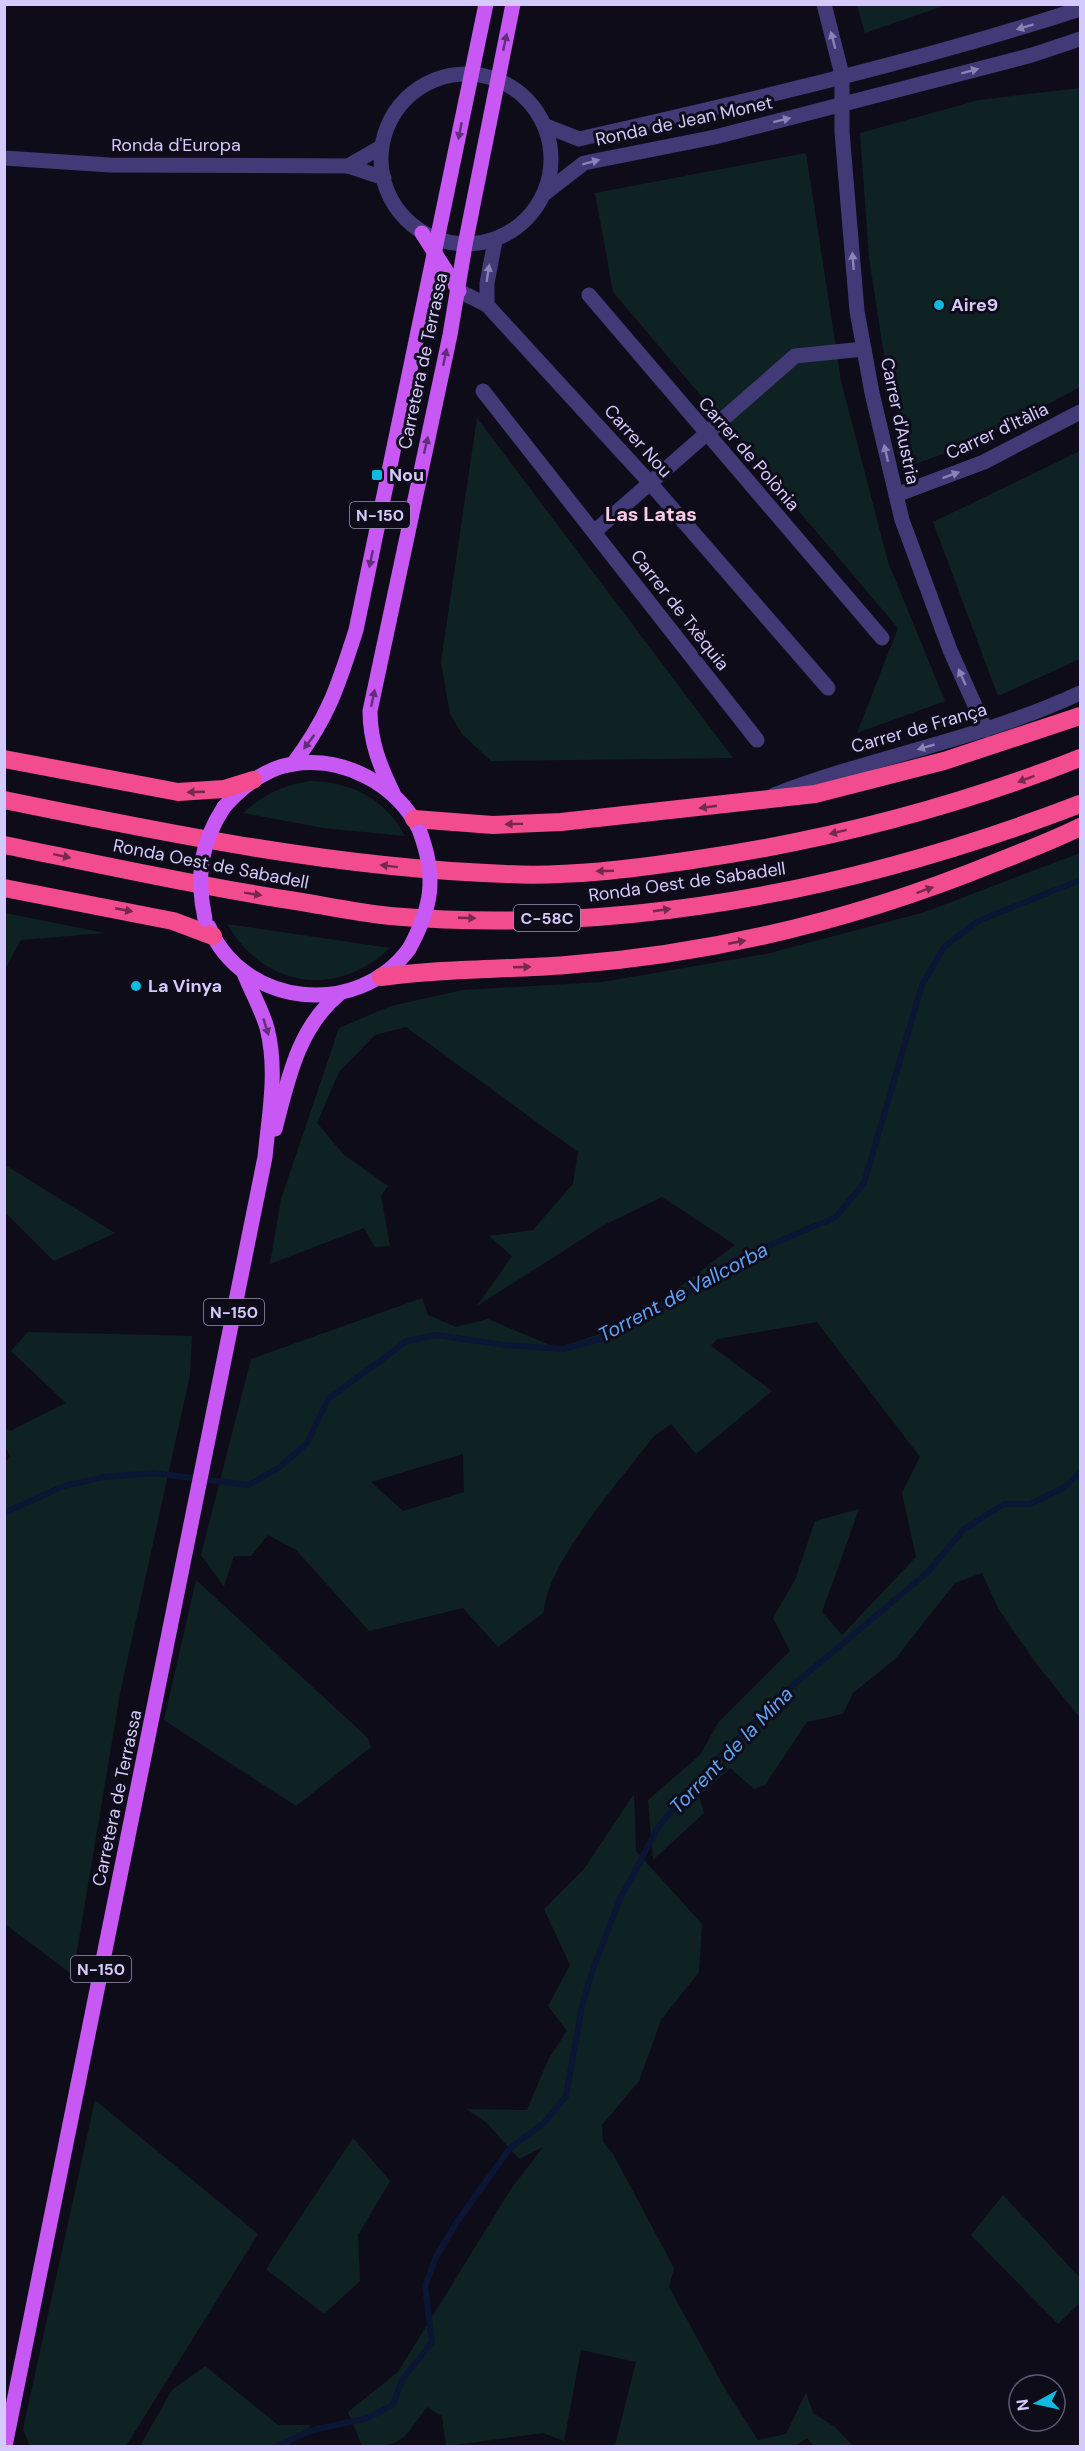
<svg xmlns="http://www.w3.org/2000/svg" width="1085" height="2451" font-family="'DM Sans',sans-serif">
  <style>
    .green { fill: #0f2223; fill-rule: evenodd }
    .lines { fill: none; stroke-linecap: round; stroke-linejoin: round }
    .stream { stroke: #0b1634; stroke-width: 6 }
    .pedestrian { stroke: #413a76; stroke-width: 15 }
    .minor { stroke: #413a76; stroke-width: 15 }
    .tertiary { stroke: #413a76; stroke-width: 15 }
    .primary { stroke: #c758f3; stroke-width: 15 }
    .motorway { stroke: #f24c8e; stroke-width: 18 }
    .primary-bridge { stroke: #c758f3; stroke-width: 15 }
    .oneway { fill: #8a82b8 }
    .oneway2 { fill: #622e7c }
    .oneway3 { fill: #75294e }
    .poi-dot { fill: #10b9e0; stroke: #0f0c1a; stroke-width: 2 }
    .labels { text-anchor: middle; stroke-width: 6; stroke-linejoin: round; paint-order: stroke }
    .shield { fill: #0f0c1a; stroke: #9890b8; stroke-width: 1.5 }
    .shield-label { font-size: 16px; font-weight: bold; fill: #d3c9fb }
    .street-label { font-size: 18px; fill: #d3c9fb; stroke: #0f0c1a }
    .poi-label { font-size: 18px; font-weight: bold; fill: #d3c9fb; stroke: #0f0c1a; text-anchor: start }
    .neighbourhood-label { font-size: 20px; font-weight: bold; fill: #fbcbe5; stroke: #0f0c1a }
    .water-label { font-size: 20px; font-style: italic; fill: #5ea1f4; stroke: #0f0c1a }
  </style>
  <rect width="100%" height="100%" fill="#0f0c1a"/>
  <g class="green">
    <polygon points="857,5 857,4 946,5 865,33"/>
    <polygon points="1080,88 1080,387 980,440 910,466 885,362 869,257 860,133 979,100"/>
    <polygon points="806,153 841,381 888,562 945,701 857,733 898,628 613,292 595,193"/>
    <polygon points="477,418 733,758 491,761 462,734 450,714 441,662"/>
    <polygon points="1080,451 1080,659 998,696 933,522"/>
    <path d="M 310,781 C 352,782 385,799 405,836 L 323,828 L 243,813 C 263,795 283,785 310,781 Z"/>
    <path d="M 1080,853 L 1080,1718 L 1035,1662 L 998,1608 L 982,1573 L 955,1583 L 895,1659 L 853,1693 L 843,1714 L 807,1722 L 765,1785 L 754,1789 L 730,1768 L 699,1796 L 704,1813 L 653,1860 L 648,1800 L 700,1755 L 718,1723 L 790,1651 L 773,1618 L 795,1580 L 815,1521 L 859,1509 L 822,1612 L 842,1635 L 916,1557 L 902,1493 L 920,1457 L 817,1322 L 717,1339 L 711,1346 L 772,1391 L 696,1454 L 671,1424 L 654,1436 C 623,1477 546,1563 544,1612 L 498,1647 L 463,1608 L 369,1631 L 296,1550 L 268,1535 L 251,1556 L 234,1556 L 224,1586 L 201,1555 L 251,1359 L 422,1298 L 428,1315 L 456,1327 L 488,1319 L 557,1348 L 631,1324 L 735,1245 L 662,1197 L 604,1225 L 477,1306 L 512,1256 L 489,1236 L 533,1230 L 573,1184 L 578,1152 L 406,1027 L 375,1035 L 339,1072 L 317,1123 L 344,1155 L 388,1186 L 381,1196 L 390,1246 L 375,1247 L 364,1228 L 270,1264 L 281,1199 L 339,1028 L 391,1006 L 463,990 L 602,982 L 766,954 L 925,912 ZM 463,1454 L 464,1492 L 403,1511 L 371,1482 Z"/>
    <polygon points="5,913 105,933 21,940 5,969"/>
    <path d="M 227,924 L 390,948 C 335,999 265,988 227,924 Z"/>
    <polygon points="5,1165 115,1233 54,1261 5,1212"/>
    <polygon points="28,1332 192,1336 190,1375 120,1693 73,1975 5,1924 4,1462 11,1457 5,1447 5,1428 10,1431 66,1403 11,1351"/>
    <polygon points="196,1580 368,1738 371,1747 296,1806 164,1720"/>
    <path d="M 634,1794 L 636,1851 L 702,1924 L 699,1972 L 661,2020 L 639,2081 L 602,2125 L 603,2142 L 613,2154 L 674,2268 L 669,2287 L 725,2389 L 758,2440 L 786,2434 L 806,2393 L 813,2413 L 835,2427 L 853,2446 L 814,2446 L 807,2438 L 795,2446 L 615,2446 L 636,2362 L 581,2350 L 564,2441 L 543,2433 L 446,2446 L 442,2416 L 427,2407 C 403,2438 405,2447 362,2446 L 348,2412 L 398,2372 L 511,2189 L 543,2147 L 519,2159 L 487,2123 L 466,2109 L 527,2110 L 549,2058 L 567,2031 L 548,2006 L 570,1965 L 544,1909 L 584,1869 Z"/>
    <polygon points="95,2100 258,2234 126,2446 30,2446 23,2429"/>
    <polygon points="353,2138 390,2181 358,2235 360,2281 324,2314 266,2269"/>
    <polygon points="1003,2195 1080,2278 1080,2302 1058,2324 971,2235"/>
    <polygon points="205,2366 278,2425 312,2425 288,2446 140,2446 172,2390"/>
  </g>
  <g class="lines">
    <g class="stream">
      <polyline points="4,1513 64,1486 104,1477 153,1473 249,1485 280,1467 307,1443 328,1399 407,1341 436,1335 504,1345 563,1349 608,1337 710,1280 733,1261 836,1217 864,1183 922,985 944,947 978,921 1080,880"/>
      <polyline points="277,2446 313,2430 368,2418 393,2405 402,2380 432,2342 425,2286 436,2257 457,2222 510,2148 544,2123 566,2096 582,2006 593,1969 620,1899 659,1826 715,1761 792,1686 928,1572 963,1530 1004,1504 1030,1504 1065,1487 1080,1472"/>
    </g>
    <g class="pedestrian">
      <polyline points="589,295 882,638"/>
      <polyline points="483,391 757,740"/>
      <polyline points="706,434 795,356 864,349"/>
    </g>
    <g class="minor">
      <polyline points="824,4 842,75 842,132 857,311 872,393 902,520 950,650 986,730"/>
      <polyline points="459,291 487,305 651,484 828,688"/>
      <polyline points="487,305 487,283 495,241"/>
      <polyline points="896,495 984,462 1080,412"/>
      <polyline points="594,532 706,434"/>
      <path d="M 774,795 C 874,756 982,739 1080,693"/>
    </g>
    <g class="tertiary">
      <circle cx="466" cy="159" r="85"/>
      <path d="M 546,126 L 579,139 C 747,101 917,62 1080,9"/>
      <polyline points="4,158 110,165 348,166 384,178"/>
      <polyline points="348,166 381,147"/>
      <polyline points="544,194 584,163 715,137 801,115 1032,55 1080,39"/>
    </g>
    <g class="primary">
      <polyline points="422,233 459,291"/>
      <path d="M 293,764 C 329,716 338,686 356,630 L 486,4"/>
      <path d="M 393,793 C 380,766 370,742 370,711 L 450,335 L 465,245 L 513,4"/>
      <path d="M 224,807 C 242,787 265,768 293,764 C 344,756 396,784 419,829"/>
      <path d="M 209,927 C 243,1007 357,1019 409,949"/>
      <path d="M 275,1129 C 288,1079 298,1028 339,994"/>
      <path d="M 5,2446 L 265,1157 C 269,1114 278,1071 267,1028 C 262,1010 251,991 244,973"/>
    </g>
    <g class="motorway">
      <polyline points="4,759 178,792 224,789 253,780"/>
      <path d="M 4,800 C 170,834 337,868 506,874 C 568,877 631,869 692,860 C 824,841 956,807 1080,758"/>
      <polyline points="414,819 493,825 561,822 815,794 944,761 1080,716"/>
      <path d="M 4,845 C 104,865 202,887 302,902 C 331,907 360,913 390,916 C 625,936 861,888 1080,804"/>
      <polyline points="4,888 173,921 213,936"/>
      <path d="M 381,977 C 442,968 504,970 566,965 C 714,954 860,918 997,862 C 1025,851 1054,840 1080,827"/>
    </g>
    <g class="primary-bridge">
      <path d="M 205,919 C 196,877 200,844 224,807"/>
      <path d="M 409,949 C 432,907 437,878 420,832"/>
    </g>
  </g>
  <defs><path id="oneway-solid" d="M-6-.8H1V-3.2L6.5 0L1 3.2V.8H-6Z" transform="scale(1.5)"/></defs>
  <g class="oneway">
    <use href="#oneway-solid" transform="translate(1025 27) rotate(163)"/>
    <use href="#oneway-solid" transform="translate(833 40) rotate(-105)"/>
    <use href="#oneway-solid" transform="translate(970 71) rotate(-15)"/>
    <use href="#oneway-solid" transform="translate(782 120) rotate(-14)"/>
    <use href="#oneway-solid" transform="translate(591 162) rotate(-15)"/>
    <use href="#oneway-solid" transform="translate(853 261) rotate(-95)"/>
    <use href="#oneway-solid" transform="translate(488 273) rotate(-81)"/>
    <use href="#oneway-solid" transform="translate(886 453) rotate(-103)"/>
    <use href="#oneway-solid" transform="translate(951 475) rotate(-20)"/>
    <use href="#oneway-solid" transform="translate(962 677) rotate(-114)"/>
    <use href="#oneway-solid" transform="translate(926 747) rotate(164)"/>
  </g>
  <g class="oneway2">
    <use href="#oneway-solid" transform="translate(505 42) rotate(-78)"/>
    <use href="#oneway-solid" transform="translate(460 131) rotate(101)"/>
    <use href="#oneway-solid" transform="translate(445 357) rotate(-78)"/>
    <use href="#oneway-solid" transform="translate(426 445) rotate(-77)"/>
    <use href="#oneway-solid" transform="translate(371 559) rotate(102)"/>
    <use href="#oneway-solid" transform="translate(373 698) rotate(-78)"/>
    <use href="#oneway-solid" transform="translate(309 742) rotate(127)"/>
    <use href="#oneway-solid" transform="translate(266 1027) rotate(73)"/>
  </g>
  <g class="oneway3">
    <use href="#oneway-solid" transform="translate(1026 779) rotate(159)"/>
    <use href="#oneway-solid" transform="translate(196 792) rotate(178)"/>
    <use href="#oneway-solid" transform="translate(708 807) rotate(172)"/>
    <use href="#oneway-solid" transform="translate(514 824) rotate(179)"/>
    <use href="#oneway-solid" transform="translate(838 832) rotate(166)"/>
    <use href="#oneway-solid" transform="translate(62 856) rotate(12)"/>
    <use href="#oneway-solid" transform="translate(389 866) rotate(-173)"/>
    <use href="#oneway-solid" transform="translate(605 871) rotate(178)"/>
    <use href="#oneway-solid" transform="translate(925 890) rotate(-20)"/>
    <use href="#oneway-solid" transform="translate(253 894) rotate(9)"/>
    <use href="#oneway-solid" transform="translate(124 910) rotate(11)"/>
    <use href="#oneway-solid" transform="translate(662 910) rotate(-8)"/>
    <use href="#oneway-solid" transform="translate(467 918) rotate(2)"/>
    <use href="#oneway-solid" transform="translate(737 942) rotate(-11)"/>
    <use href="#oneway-solid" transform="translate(522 967) rotate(-2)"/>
  </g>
  <g class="poi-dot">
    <circle cx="939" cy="305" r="6"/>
    <rect x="371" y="469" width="12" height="12" rx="3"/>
    <circle cx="136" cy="986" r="6"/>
  </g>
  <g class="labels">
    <g class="shield">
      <rect x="350" y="502" width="60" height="26" rx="4.5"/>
      <rect x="514" y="905" width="66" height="26" rx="4.5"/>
      <rect x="204" y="1299" width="60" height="26" rx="4.5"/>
      <rect x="71" y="1956" width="60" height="26" rx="4.5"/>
    </g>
    <g class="shield-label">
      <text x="380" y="521">N-150</text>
      <text x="547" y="924">C-58C</text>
      <text x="234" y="1318">N-150</text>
      <text x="101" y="1975">N-150</text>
    </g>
    <g class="street-label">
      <text transform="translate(684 121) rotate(-12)" y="6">Ronda de Jean Monet</text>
      <text x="176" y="151">Ronda d'Europa</text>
      <text transform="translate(423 361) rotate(-78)" y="6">Carretera de Terrassa</text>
      <text transform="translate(900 421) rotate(78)" y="6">Carrer d'Austria</text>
      <text transform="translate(997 431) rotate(-25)" y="6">Carrer d'Itàlia</text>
      <text transform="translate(638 441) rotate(48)" y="6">Carrer Nou</text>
      <text transform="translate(749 454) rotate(49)" y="6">Carrer de Polònia</text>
      <text transform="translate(680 610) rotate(52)" y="6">Carrer de Txèquia</text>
      <text transform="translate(919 728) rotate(-16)" y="6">Carrer de França</text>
      <text transform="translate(211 864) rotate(11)" y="6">Ronda Oest de Sabadell</text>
      <text transform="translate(687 882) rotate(-8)" y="6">Ronda Oest de Sabadell</text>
      <text transform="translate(117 1798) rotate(-78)" y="6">Carretera de Terrassa</text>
    </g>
    <g class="poi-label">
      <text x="951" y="311">Aire9</text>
      <text x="389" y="481">Nou</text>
      <text x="148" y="992">La Vinya</text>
    </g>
    <g class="neighbourhood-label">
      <text x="651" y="521">Las Latas</text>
    </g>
    <g class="water-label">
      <text transform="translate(683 1292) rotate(-28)" y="7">Torrent de Vallcorba</text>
      <text transform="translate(731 1750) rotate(-46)" y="7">Torrent de la Mina</text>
    </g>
  </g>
  <rect width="1085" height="2451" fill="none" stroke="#d3c9fb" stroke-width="12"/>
  <g transform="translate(1037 2403) rotate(262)"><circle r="28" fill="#0f0c1a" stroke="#5d5874" stroke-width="1.5"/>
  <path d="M0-4.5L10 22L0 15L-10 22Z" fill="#10b9e0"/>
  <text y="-9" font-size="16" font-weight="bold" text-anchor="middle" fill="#d3c9fb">N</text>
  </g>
</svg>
